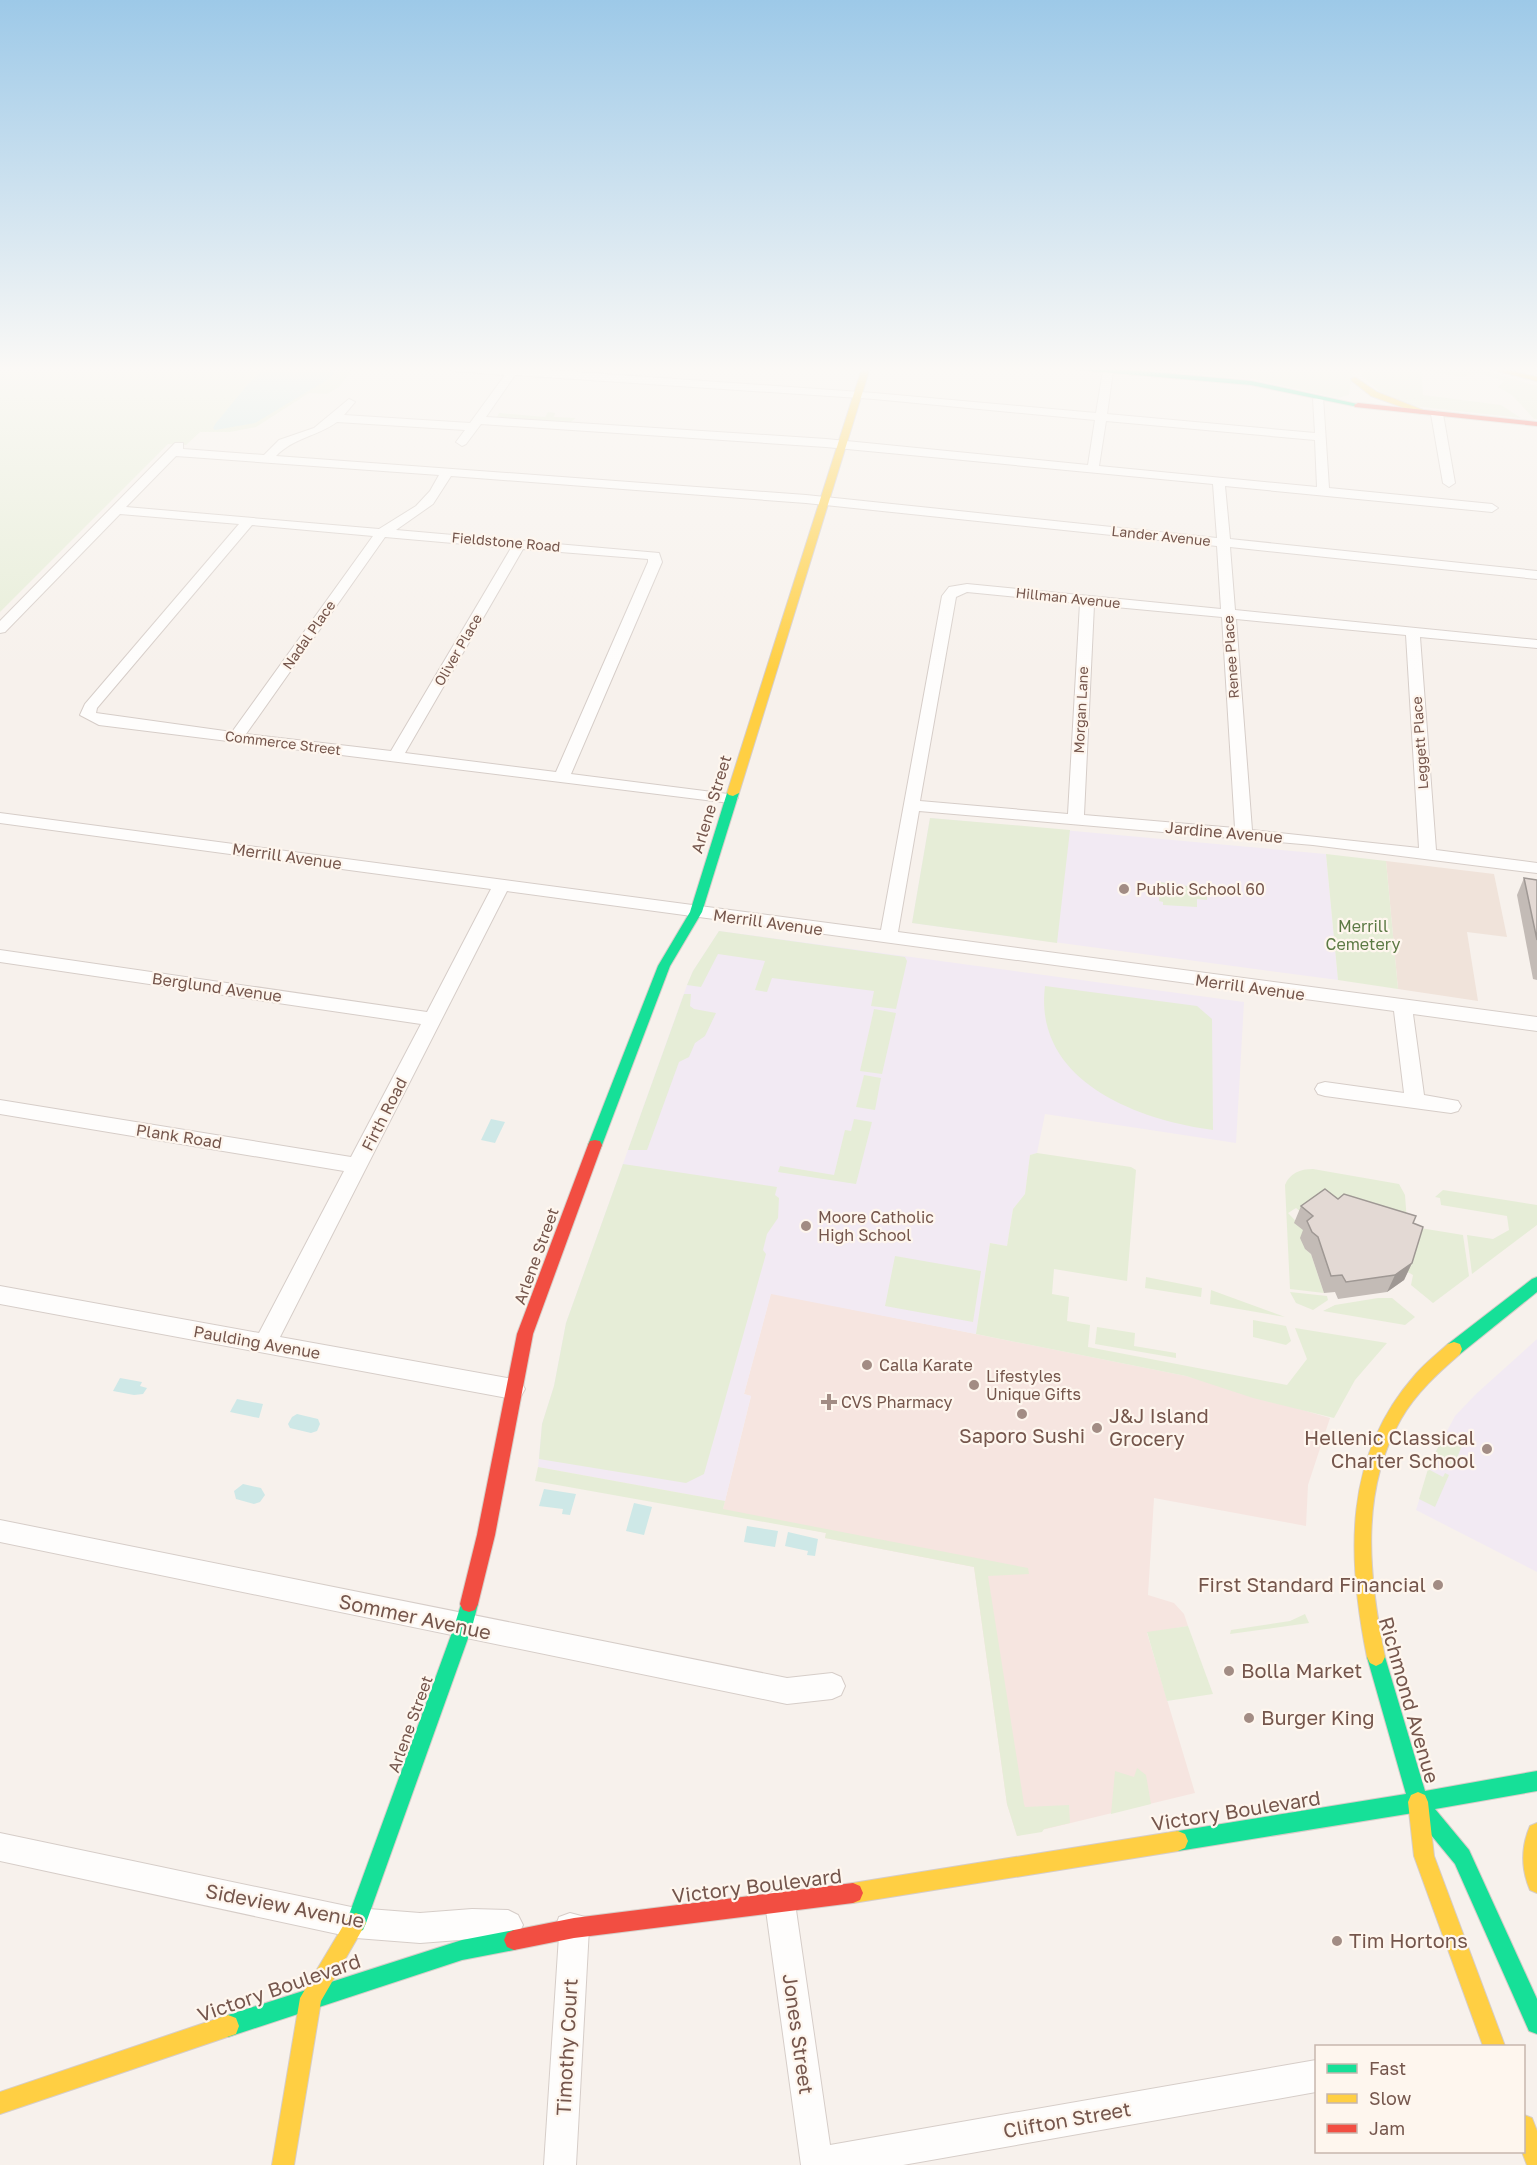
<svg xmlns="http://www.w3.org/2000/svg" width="1537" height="2165" font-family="'Golos Text',sans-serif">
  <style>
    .residential { fill: #f0e3da }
    .commercial { fill: #f6e5e0 }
    .education { fill: #f2eaf3 }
    .green { fill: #e6edd7 }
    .water { fill: #cee8e7 }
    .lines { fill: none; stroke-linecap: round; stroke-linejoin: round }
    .street-casing { stroke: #d6cdc8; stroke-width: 2 }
    .fast-casing { stroke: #d6cdc8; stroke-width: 2 }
    .slow-casing { stroke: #d6cdc8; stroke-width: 2 }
    .jam-casing { stroke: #d6cdc8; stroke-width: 2 }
    .street { fill: #fefdfc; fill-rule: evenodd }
    .fast { fill: #16e098; fill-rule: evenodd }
    .slow { fill: #ffcf43; fill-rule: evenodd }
    .jam { fill: #f24e42; fill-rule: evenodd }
    .wall { fill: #c3bbb6 }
    .shaded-wall { fill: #9f9894 }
    .building { fill: #e3d9d4; stroke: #9f9894; stroke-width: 1.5 }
    .poi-dot { fill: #a28c84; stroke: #fef6ee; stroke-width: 2 }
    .labels { text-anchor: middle; stroke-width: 4.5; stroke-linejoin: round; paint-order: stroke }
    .far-street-label { font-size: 14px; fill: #75564c; stroke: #fef6ee }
    .street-label { font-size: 16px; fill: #75564c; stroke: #fef6ee }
    .poi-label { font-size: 16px; fill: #75564c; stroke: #fef6ee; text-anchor: start }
    .park-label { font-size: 16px; fill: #5b7944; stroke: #fef6ee }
    .near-poi-label { font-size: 20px; fill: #75564c; stroke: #fef6ee; text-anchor: start }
    .near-street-label { font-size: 20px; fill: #75564c; stroke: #fef6ee }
  </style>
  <rect width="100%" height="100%" fill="#f7f1ec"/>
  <polygon class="residential" points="1386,861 1494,874 1507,937 1467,932 1478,1001 1398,989"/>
  <polygon class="commercial" points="771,1293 1186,1376 1330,1418 1308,1485 1306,1526 1154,1498 1148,1595 1174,1603 1184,1614 1188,1626 1147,1633 1195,1793 1017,1836 1007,1804 974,1567 825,1538 826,1533 722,1513 751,1396 744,1394"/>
  <g class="education">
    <polygon points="930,818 1326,854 1338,980 912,923"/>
    <polygon points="719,931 1244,1002 1236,1143 1045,1114 1037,1153 1030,1155 1025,1194 1013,1209 1007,1246 990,1243 976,1334 771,1294 744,1394 751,1396 725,1501 538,1467 542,1424 554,1386 566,1323 687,985 693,971"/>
    <polygon points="1537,1339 1537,1572 1416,1510 1432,1459 1455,1416 1476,1394"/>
  </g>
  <g class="green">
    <polygon points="0,368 354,368 339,387 327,394 309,393 256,427 230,432 200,432 186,445 168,444 0,612"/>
    <polygon points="1130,368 1353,368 1349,395 1338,398 1253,379"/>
    <polygon points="1364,368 1476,368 1537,386 1537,419 1534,419 1512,395 1498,387 1504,381 1477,373 1462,377 1421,370 1423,395 1501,405 1521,418 1413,406 1386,397 1362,376"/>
    <polygon points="548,412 555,413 554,417 576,418 568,424 496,419 499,413 545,417"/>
    <polygon points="930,818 1070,830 1057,943 912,923"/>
    <polygon points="1326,854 1386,861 1398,989 1338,980"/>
    <polygon points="1160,882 1207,889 1207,900 1197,899 1197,907 1163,905 1163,902 1159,901"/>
    <polygon points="719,931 905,957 907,961 896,1009 871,1006 874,991 772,978 767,992 755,990 765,961 718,954 701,987 687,985 693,971"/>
    <path d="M 1045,986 L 1197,1006 L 1212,1019 L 1213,1130 C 1137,1120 1033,1081 1045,986 Z"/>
    <polygon points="684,994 691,994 690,1006 694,1009 716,1013 705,1036 695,1043 689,1057 679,1062 647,1150 628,1150"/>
    <polygon points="874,1009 896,1013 882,1074 860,1071"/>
    <polygon points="864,1075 881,1078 875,1110 856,1107"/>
    <polygon points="854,1119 872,1122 856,1184 778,1172 780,1166 834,1175 845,1130 851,1131"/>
    <polygon points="1037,1153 1131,1167 1136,1170 1127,1281 1054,1269 1052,1294 1069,1297 1067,1321 1090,1325 1088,1347 1287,1385 1307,1359 1295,1328 1387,1343 1355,1380 1334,1418 1253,1398 1186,1376 976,1334 990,1243 1007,1246 1013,1209 1025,1194 1030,1155"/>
    <polygon points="623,1164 777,1187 775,1195 779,1198 778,1218 767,1234 763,1250 766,1254 704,1474 686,1483 539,1459 542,1424 554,1386 566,1323"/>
    <path d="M 1313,1169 L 1399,1184 L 1405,1195 L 1407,1222 L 1305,1215 L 1296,1208 L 1288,1213 L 1307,1233 L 1305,1249 L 1311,1254 L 1324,1293 L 1290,1289 L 1285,1185 C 1290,1173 1300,1169 1313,1169 Z"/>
    <polygon points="1443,1190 1537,1205 1537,1225 1472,1274 1467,1235 1493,1239 1509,1230 1507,1216 1441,1205 1440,1198 1435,1197"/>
    <polygon points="1414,1227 1463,1235 1469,1276 1433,1303 1411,1285 1413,1275 1406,1271"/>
    <polygon points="895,1256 981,1271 973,1322 885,1306"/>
    <polygon points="1146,1277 1202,1288 1201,1297 1145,1288"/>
    <polygon points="1211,1290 1285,1317 1210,1304"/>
    <polygon points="1290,1292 1327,1296 1328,1300 1313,1310 1296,1303"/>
    <polygon points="1378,1298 1392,1298 1415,1317 1405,1325 1323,1311 1335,1305"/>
    <polygon points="1253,1320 1286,1326 1291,1341 1286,1345 1253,1337"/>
    <polygon points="1097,1327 1135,1333 1134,1346 1176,1353 1176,1358 1095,1344"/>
    <polygon points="1445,1434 1463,1443 1453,1468 1448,1466 1449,1463 1434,1455"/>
    <polygon points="538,1467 725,1501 723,1509 1028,1568 1029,1574 988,1576 1024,1804 1025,1807 1069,1805 1070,1823 1044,1829 1042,1832 1017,1836 1007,1804 974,1567 825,1538 826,1533 535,1481"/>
    <polygon points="1428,1469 1443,1477 1445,1473 1449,1475 1435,1507 1419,1499"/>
    <polygon points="1305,1614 1309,1623 1230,1634 1231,1630 1290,1621"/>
    <polygon points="1188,1626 1213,1694 1167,1701 1147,1632"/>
    <polygon points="1137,1768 1146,1775 1151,1804 1111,1814 1115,1771 1134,1777"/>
  </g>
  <g class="water">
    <polygon points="266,368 337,368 330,378 255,423 215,430 213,428 216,423 249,383"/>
    <polygon points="491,1119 505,1122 495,1143 481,1140"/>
    <polygon points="120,1378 142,1382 140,1386 147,1388 143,1394 134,1395 113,1391"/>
    <polygon points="237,1399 263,1404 259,1418 230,1412"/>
    <polygon points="297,1414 318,1419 320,1424 317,1431 311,1433 290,1428 288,1424 292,1417"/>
    <polygon points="243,1484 261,1488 265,1495 260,1502 254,1504 236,1499 234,1491"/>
    <polygon points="544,1489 576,1494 570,1515 562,1514 563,1509 539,1506"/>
    <polygon points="634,1503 652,1507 644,1535 626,1531"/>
    <polygon points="747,1526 778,1531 775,1547 744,1542"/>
    <polygon points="788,1532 818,1539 815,1556 807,1555 808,1551 785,1546"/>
  </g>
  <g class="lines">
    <defs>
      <g id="street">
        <path d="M 449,368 L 520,368 L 874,393 L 1096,413 L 1103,371 L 1109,368 L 1113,371 L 1107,414 L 1315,433 L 1313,399 L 1323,397 L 1329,488 L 1492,504 L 1498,508 L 1492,512 L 1225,486 L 1230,539 L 1537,571 L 1537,579 L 1230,547 L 1235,610 L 1537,640 L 1537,648 L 1420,637 L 1436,850 L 1537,863 L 1537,873 L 1313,845 L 919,811 L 898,932 L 1537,1017 L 1537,1031 L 1413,1014 L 1424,1095 L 1458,1101 L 1461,1106 L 1458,1111 L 1451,1113 L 1325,1096 L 1318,1094 L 1315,1089 L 1318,1084 L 1325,1082 L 1404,1093 L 1394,1011 L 507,891 L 280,1337 L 513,1379 L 521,1382 L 525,1389 L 521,1396 L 513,1399 L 0,1304 L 0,1286 L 259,1333 L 344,1171 L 0,1114 L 0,1100 L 351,1157 L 421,1024 L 0,962 L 0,950 L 427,1012 L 491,889 L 0,823 L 0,813 L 881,930 L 942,596 L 949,587 L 967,584 L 1221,609 L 1217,546 L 806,503 L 451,476 L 433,504 L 396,530 L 659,553 L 662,562 L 571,774 L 736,795 L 738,798 L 730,803 L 99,725 L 80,715 L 85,704 L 239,524 L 120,514 L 5,632 L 0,633 L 0,621 L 175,443 L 183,443 L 183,449 L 264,455 L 279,440 L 314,428 L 349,399 L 355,402 L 344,415 L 470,423 L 505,375 L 454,371 ZM 515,375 L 874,399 L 1095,420 L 1088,465 L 826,439 L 486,417 ZM 1106,421 L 1315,440 L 1317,487 L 1099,466 ZM 337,422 L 465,430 L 456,442 L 462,446 L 466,444 L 481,424 L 826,447 L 1213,484 L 1217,538 L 806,495 L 276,456 C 293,438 318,436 337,422 ZM 176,456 L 439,475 L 430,491 L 416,506 L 379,529 L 126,507 ZM 252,525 L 373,536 L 232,732 L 96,713 L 97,708 ZM 385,537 L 511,548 L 391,751 L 246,734 ZM 523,549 L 648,559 L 648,562 L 556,772 L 405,753 ZM 967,592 L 1080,603 L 1068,814 L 920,801 L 956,597 ZM 1094,605 L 1222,617 L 1235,828 L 1084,815 ZM 1236,619 L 1406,635 L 1419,848 L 1252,830 Z"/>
        <polygon points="1437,411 1443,414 1455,483 1449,487 1443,483 1431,414"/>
        <polygon points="0,1520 787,1678 832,1673 841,1677 845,1686 841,1695 832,1699 787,1704 0,1542"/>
        <polygon points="0,1833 356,1908 420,1913 472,1909 508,1910 518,1915 523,1925 518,1935 508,1940 472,1939 420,1943 356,1938 0,1861"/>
        <polygon points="780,1888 790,1893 795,1903 830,2145 1316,2060 1316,2092 903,2165 801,2165 765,1903 770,1893"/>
        <polygon points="570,1913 585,1917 589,1928 576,2165 544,2165 559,1936 555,1928 559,1917"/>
      </g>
      <g id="fast">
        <polygon points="1075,368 1106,368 1251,381 1362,405 1358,407 1251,385 1079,370"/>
        <polygon points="733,790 739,793 702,912 670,966 602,1145 600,1149 590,1149 588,1145 658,966 690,912 727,793"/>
        <polygon points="1537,1277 1537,1292 1460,1354 1454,1356 1448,1354 1446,1349 1448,1344 1532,1279"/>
        <polygon points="469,1596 475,1598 478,1604 472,1627 366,1923 363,1930 356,1933 349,1930 346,1923 454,1627 463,1598"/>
        <polygon points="1376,1648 1382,1651 1385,1657 1425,1791 1537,1771 1537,1791 1435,1809 1469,1850 1537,1999 1537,2034 1529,2031 1455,1864 1413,1813 1178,1851 1171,1848 1168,1841 1171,1834 1178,1831 1406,1794 1367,1657 1370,1651"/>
        <polygon points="514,1930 521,1933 524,1940 521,1947 514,1950 462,1960 228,2037 220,2034 217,2026 220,2018 228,2015 462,1940"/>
      </g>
      <g id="slow">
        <polygon points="862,368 870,368 739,793 733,796 729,795 727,793"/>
        <polygon points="1485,368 1499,368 1537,377 1537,381"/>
        <polygon points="1355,377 1377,392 1428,412 1421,414 1371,396 1352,381 1351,379"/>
        <path d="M 1454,1342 L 1460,1344 L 1462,1349 L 1460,1354 C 1438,1373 1416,1393 1401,1419 C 1359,1492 1369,1578 1385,1657 L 1382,1663 L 1376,1666 L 1370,1663 L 1367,1657 C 1347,1557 1343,1457 1415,1375 C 1424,1364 1437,1354 1448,1344 Z"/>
        <polygon points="1418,1792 1425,1795 1428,1802 1434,1856 1505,2046 1483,2046 1414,1856 1408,1802 1411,1795"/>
        <path d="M 1537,1823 L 1537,1893 L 1530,1890 C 1521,1869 1521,1847 1530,1826 Z"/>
        <polygon points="1178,1831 1185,1834 1188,1841 1185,1848 1178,1851 853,1903 846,1900 843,1893 846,1886 853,1883"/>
        <polygon points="356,1913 363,1916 366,1923 321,2001 294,2165 272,2165 300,1998 349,1916"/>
        <polygon points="228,2015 236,2018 239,2026 236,2034 0,2114 0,2092"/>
        <polygon points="1524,2115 1532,2118 1537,2131 1537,2165 1527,2165 1522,2152"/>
      </g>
      <g id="jam">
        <polygon points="1358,403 1537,422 1537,426 1355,407 1354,405"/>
        <polygon points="595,1140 600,1141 602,1145 533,1334 495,1535 478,1604 475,1610 469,1612 463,1610 460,1604 477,1535 517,1334 588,1145 590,1141"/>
        <polygon points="853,1883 860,1886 863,1893 860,1900 853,1903 574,1938 514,1950 507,1947 504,1940 507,1933 514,1930 574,1918"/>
      </g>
    </defs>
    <use href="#street" class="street-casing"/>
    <use href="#fast" class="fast-casing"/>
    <use href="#slow" class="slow-casing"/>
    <use href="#jam" class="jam-casing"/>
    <use href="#street" class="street"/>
    <use href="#fast" class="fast"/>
    <use href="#slow" class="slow"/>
    <use href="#jam" class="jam"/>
  </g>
  <g class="wall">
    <polygon points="1524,878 1537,880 1537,980 1533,979 1517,895"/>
    <polygon points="1338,1199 1413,1223 1412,1263 1404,1280 1387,1292 1338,1299 1335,1292 1324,1293 1311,1254 1305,1249 1300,1238 1303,1230 1294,1223 1301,1206"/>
  </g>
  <polygon class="shaded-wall" points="1412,1263 1404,1280 1387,1292 1395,1275"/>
  <g class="building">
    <polygon points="1524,878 1537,880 1537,940"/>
    <polygon points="1325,1189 1338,1199 1344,1194 1416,1216 1413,1223 1423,1227 1412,1263 1395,1275 1346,1282 1342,1275 1331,1276 1318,1237 1312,1232 1307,1221 1313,1216 1301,1206"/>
  </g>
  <linearGradient id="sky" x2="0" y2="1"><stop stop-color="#9dc9e8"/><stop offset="0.55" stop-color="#fbf9f6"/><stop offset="1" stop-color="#fbf9f6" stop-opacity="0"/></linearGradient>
  <rect width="1537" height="671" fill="url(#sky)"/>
  <g class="poi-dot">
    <circle cx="1124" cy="889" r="6"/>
    <circle cx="806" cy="1226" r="6"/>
    <circle cx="867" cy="1365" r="6"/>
    <circle cx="974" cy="1385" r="6"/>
    <path d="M826 1393h6v6h6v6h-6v6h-6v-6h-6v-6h6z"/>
    <circle cx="1022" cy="1414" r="6"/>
    <circle cx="1097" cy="1428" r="6"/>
    <circle cx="1487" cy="1449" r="6"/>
    <circle cx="1438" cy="1585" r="6"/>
    <circle cx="1229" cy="1671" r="6"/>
    <circle cx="1249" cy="1718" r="6"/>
    <circle cx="1337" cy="1941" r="6"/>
  </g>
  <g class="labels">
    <g class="far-street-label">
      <text transform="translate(1161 536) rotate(6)" y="5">Lander Avenue</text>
      <text transform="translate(506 542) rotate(5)" y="5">Fieldstone Road</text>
      <text transform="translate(1068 598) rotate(6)" y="5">Hillman Avenue</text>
      <text transform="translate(309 635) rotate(-55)" y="5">Nadal Place</text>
      <text transform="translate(458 650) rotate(-60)" y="5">Oliver Place</text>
      <text transform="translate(1231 657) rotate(-94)" y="5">Renee Place</text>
      <text transform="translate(1081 710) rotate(-87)" y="5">Morgan Lane</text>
      <text transform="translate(283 743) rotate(7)" y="5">Commerce Street</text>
      <text transform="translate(1420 743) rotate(-94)" y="5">Leggett Place</text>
    </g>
    <g class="street-label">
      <text transform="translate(711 804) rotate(-73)" y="6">Arlene Street</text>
      <text transform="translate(1224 832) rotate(5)" y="6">Jardine Avenue</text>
      <text transform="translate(287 856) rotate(8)" y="6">Merrill Avenue</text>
      <text transform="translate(768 922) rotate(8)" y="6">Merrill Avenue</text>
      <text transform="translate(217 987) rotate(8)" y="6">Berglund Avenue</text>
      <text transform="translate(1250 987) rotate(8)" y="6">Merrill Avenue</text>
      <text transform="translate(384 1114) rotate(-63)" y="6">Firth Road</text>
      <text transform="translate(179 1136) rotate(9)" y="6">Plank Road</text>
      <text transform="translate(536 1256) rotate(-70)" y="6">Arlene Street</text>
      <text transform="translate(257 1342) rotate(10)" y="6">Paulding Avenue</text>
      <text transform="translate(410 1724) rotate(-70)" y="6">Arlene Street</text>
    </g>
    <g class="poi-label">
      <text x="1136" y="895">Public School 60</text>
      <text x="818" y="1223">Moore Catholic<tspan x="818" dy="18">High School</tspan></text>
      <text x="879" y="1371">Calla Karate</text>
      <text x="986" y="1382">Lifestyles<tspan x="986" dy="18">Unique Gifts</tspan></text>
      <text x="841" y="1408">CVS Pharmacy</text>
    </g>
    <g class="park-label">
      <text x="1363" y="932">Merrill<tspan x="1363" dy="18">Cemetery</tspan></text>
    </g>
    <g class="near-poi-label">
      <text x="1109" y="1423">J&amp;J Island<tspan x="1109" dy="23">Grocery</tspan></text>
      <text x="1022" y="1443" text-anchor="middle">Saporo Sushi</text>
      <text x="1475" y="1445" text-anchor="end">Hellenic Classical<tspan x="1475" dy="23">Charter School</tspan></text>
      <text x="1426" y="1592" text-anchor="end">First Standard Financial</text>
      <text x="1241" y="1678">Bolla Market</text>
      <text x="1261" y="1725">Burger King</text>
      <text x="1349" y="1948">Tim Hortons</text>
    </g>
    <g class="near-street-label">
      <text transform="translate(415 1617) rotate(12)" y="7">Sommer Avenue</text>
      <text transform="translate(1409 1700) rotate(74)" y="7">Richmond Avenue</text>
      <text transform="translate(1236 1811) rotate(-9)" y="7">Victory Boulevard</text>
      <text transform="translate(757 1886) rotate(-7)" y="7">Victory Boulevard</text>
      <text transform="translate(285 1906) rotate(11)" y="7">Sideview Avenue</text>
      <text transform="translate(279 1988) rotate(-19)" y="7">Victory Boulevard</text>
      <text transform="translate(798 2034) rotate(82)" y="7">Jones Street</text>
      <text transform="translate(567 2047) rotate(-87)" y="7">Timothy Court</text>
      <text transform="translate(1067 2120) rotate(-10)" y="7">Clifton Street</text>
    </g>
  </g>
  <rect x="1315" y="2045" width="210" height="108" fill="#fef6ee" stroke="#c7b6ad" stroke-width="1.5"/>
  <rect x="1327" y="2064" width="30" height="9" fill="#16e098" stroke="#c7b6ad" stroke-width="1.5"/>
  <text x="1369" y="2075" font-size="18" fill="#75564c">Fast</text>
  <rect x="1327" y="2094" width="30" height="9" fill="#ffcf43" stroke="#c7b6ad" stroke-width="1.5"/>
  <text x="1369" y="2105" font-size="18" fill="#75564c">Slow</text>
  <rect x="1327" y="2124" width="30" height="9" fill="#f24e42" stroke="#c7b6ad" stroke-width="1.5"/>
  <text x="1369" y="2135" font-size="18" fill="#75564c">Jam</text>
</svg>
